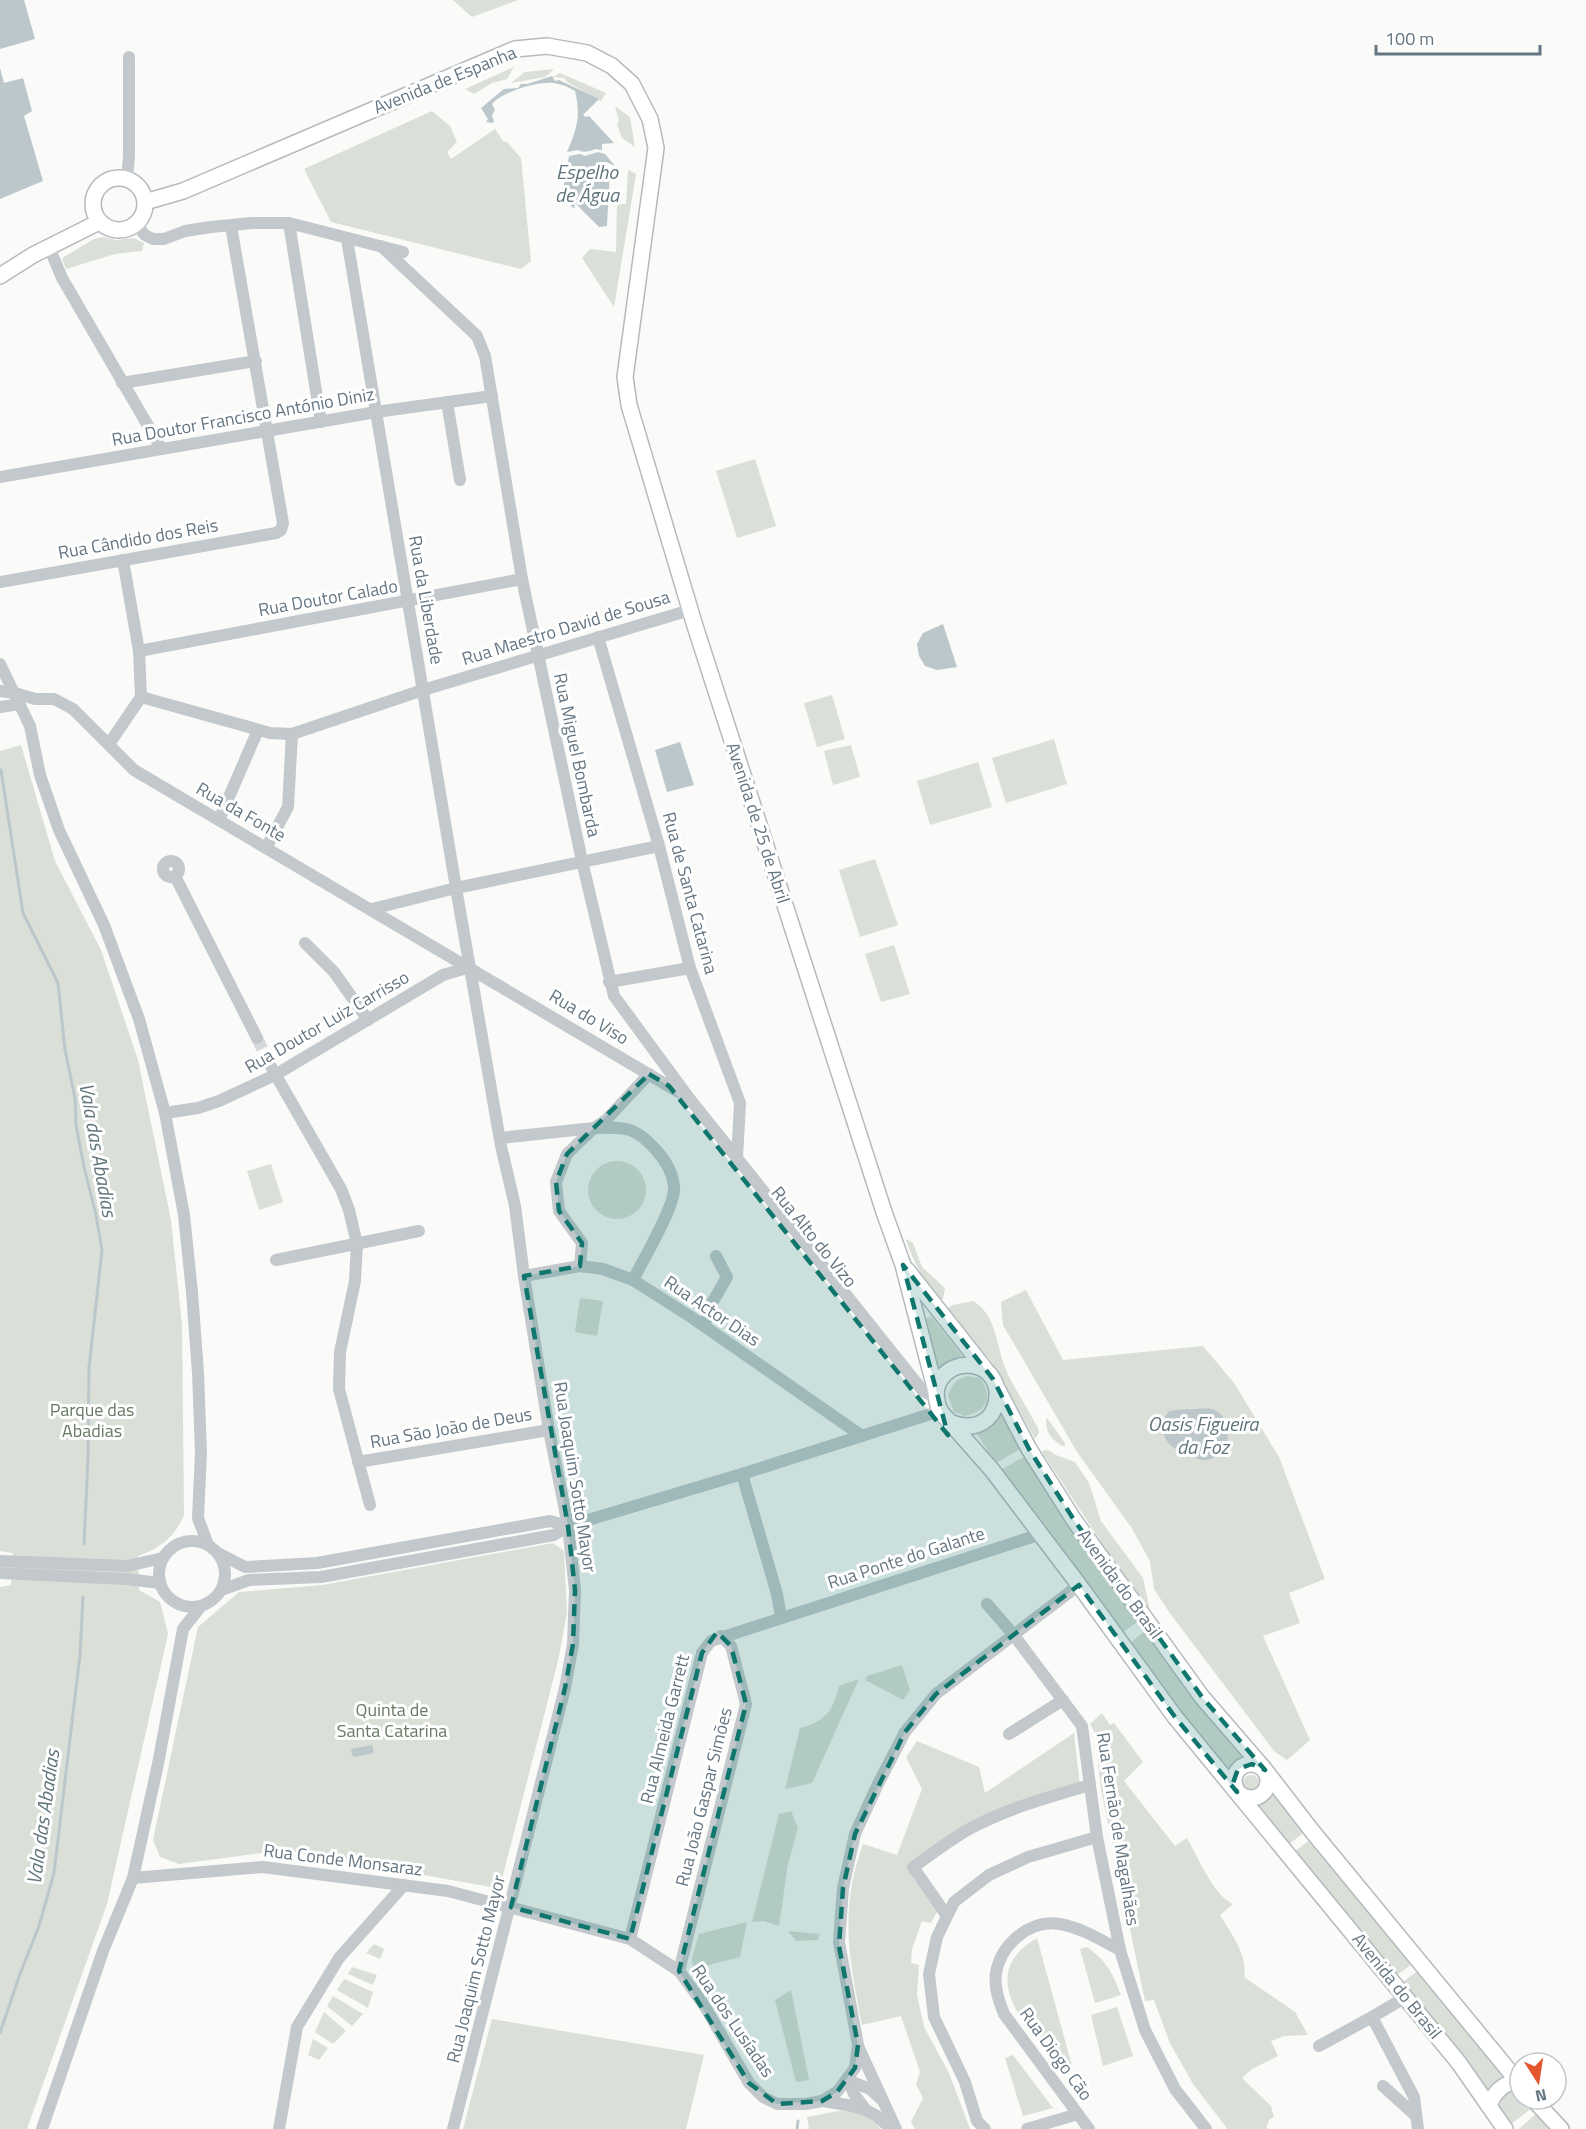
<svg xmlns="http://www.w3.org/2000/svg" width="1586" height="2129" font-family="'Titillium Web',sans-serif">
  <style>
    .green { fill: #dadfd7 }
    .water { fill: #bbc7cb }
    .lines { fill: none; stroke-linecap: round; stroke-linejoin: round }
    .stream { stroke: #bbc7cb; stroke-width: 3 }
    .minor-tunnel { stroke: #d5d9db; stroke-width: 12; stroke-dasharray: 12 6; stroke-linecap: butt }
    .major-casing { stroke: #b5babe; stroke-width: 18 }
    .minor { stroke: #c3c8cc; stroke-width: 12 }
    .major { stroke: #fff; stroke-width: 15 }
    .marked { fill: #0f766e; fill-opacity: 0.2; stroke: #0f766e; stroke-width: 4.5; stroke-dasharray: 12 8; stroke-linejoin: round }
    .labels { text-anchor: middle; stroke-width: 6; stroke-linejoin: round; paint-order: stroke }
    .street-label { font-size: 18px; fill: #657683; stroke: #fff }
    .park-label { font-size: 18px; fill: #687a64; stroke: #fff }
    .water-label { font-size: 20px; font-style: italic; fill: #60757c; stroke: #fff }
  </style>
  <rect width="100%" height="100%" fill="#fafaf8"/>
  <g class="green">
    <polygon points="453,0 518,0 472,17"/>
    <polygon points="514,67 507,79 492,83 474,94 465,89"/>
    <polygon points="554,69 545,77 511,83 525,72"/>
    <polygon points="560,73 606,93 601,101 567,82 564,78 553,77"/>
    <polygon points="615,106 630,117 635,147 622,138 617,124 619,121"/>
    <polygon points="432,111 450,126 457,142 447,152 451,159 495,129 503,141 507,142 521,158 531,261 521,269 331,222 304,169"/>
    <polygon points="628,170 636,174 614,307 582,258 590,249 616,252 617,204 626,204"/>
    <polygon points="104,237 116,240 134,238 144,243 142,251 115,254 66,269 62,259 64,257 94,239"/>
    <polygon points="755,459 776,526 737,538 716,471"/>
    <polygon points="832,695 845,739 817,747 804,703"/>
    <polygon points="1054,739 1067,784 1006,803 992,758"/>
    <path d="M 21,745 L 55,861 L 101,950 L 138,1060 L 171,1220 L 182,1325 L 184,1515 C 175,1537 160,1548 138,1556 L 139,1590 L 160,1602 L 168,1634 L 107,1904 L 27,2129 L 0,2129 L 0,1587 L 11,1585 L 13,1553 L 0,1551 L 0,751 Z"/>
    <polygon points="851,745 860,777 833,785 824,751"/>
    <polygon points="978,762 992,807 930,825 917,781"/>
    <polygon points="875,859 898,925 860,937 839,870"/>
    <polygon points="894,945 910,994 881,1002 865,954"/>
    <circle cx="617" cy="1190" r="29"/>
    <polygon points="271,1164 283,1202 259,1210 247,1171"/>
    <path d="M 907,1239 L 913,1243 L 922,1267 L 945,1288 L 943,1299 L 940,1300 C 923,1282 914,1262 906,1240 Z"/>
    <polygon points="1026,1290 1063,1360 1203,1346 1234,1383 1279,1457 1325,1579 1289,1593 1300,1623 1263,1636 1310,1740 1287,1760 1274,1751 1169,1612 1154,1589 1150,1561 1131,1527 1077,1452 1003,1325 1001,1302"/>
    <polygon points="580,1298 603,1301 597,1336 575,1332"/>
    <path d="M 973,1301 C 997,1315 996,1346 1006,1370 C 1015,1390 1028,1409 1038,1428 L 1039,1433 L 1035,1439 L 990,1360 L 947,1314 L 946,1309 L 953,1305 Z"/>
    <polygon points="931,1316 961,1354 961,1358 941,1368 938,1366 925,1319"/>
    <path d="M 967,1376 L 980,1378 C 995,1398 986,1412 964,1416 L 954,1412 L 948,1396 C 951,1385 956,1379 967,1376 Z"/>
    <polygon points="1000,1416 1003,1416 1020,1449 996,1463 977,1434 987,1430"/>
    <path d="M 1046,1418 L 1048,1419 L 1066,1445 L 1062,1446 C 1050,1438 1046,1433 1046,1418 Z"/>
    <polygon points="1044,1450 1050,1451 1056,1455 1075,1462 1089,1483 1101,1521 1143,1578 1150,1610 1115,1563 1042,1452"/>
    <path d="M 1025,1456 C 1059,1514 1098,1567 1139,1621 L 1122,1633 L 1001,1470 Z"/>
    <polygon points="553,1543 564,1551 567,1613 558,1661 502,1879 491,1887 283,1850 179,1864 160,1857 153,1840 198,1627 239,1592 322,1585"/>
    <polygon points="1145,1631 1194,1699 1243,1759 1235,1762 1228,1773 1130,1643"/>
    <polygon points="902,1665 910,1690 903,1700 865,1680 867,1676"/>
    <path d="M 859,1679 L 812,1783 L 785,1789 L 800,1728 C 826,1721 833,1711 839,1686 Z"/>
    <path d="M 1102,1713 L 1110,1725 L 1114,1723 L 1143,1762 L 1124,1781 L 1175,1846 L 1187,1838 C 1198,1857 1213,1895 1233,1904 L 1220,1915 C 1231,1933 1248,1955 1244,1977 L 1295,2012 L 1308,2035 L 1284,2036 L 1271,2041 L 1278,2056 L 1252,2069 L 1242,2078 L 1271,2106 L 1274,2117 L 1270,2119 L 1266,2127 L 1268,2129 L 1227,2129 L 1226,2127 L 1193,2084 L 1170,2043 L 1154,2000 L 1145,2001 L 1101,1790 L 1095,1733 L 1090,1724 Z"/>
    <path d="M 1074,1733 L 1080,1786 L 1024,1802 L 910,1866 L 913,1878 L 937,1912 L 931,1923 L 922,1921 L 912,1949 L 911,1963 L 919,1965 L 917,1995 L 924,2027 L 949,2073 L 970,2129 L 915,2129 L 911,2122 L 923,2098 L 916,2084 L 920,2072 L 901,2016 L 862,2025 C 849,1959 839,1910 863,1844 L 897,1855 L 922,1789 L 906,1757 L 917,1741 L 979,1767 L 985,1793 Z"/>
    <circle cx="1251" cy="1783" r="8"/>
    <polygon points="1269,1794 1275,1796 1305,1832 1289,1844 1258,1808 1258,1804 1265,1800"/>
    <polygon points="791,1811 798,1828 788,1864 779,1926 764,1921 752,1922 779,1814"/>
    <polygon points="1311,1839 1412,1964 1396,1976 1294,1852"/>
    <polygon points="747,1922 740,1957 693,1969 692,1958 699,1934"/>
    <polygon points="788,1931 820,1934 818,1940 796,1941"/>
    <path d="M 1037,1938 L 1072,2066 L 1070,2072 L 1062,2072 C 1032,2032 971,1976 1037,1938 Z"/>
    <polygon points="374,1944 384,1949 380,1959 366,1953"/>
    <path d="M 1087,1947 C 1107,1962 1112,1972 1121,1995 L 1095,2003 L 1080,1949 Z"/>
    <polygon points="352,1967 377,1975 373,1985 348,1974"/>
    <polygon points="1418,1971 1507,2078 1488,2092 1401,1983"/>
    <polygon points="344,1979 373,1992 368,2008 337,1990"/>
    <polygon points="791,1990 809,2080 796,2082 775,2000"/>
    <polygon points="333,1996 363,2014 352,2026 327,2006"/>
    <polygon points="1117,2007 1133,2056 1103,2066 1091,2015"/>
    <polygon points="324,2012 346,2031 333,2044 315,2032"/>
    <polygon points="492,2019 704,2055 686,2129 463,2129"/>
    <polygon points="313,2039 328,2048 319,2060 308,2055"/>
    <polygon points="1013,2055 1053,2108 1023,2116 1005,2058"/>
    <polygon points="1508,2090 1516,2090 1520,2093 1520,2099 1526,2099 1533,2107 1510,2125 1499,2106 1503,2095"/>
    <polygon points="844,2110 870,2114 880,2129 809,2129 807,2117"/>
    <polygon points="1538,2112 1552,2129 1519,2129"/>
  </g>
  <g class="water">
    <polygon points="0,0 24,0 35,39 0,49"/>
    <polygon points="0,68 4,83 23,78 32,111 24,116 43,181 0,199"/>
    <path d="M 552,76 L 555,81 L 559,80 L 599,99 L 583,115 L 586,117 L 589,116 L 614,143 L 602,144 L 602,150 L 595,149 C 589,152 583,153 578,150 L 567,152 C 577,129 581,116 575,91 C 566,86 557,82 547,83 C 532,83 501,93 492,104 L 495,110 L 492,115 L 494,122 L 492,123 L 486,122 L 488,119 L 481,108 L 504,89 L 518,88 L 521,84 L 527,84 Z"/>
    <polygon points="598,152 605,154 615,166 606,162 603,165 604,168 610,170 607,226 599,227 575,203 574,209 562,196 569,156 580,154 585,156"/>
    <polygon points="943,624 957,667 937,670 925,666 919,656 917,644 923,633"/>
    <polygon points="680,742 694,785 667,792 655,750"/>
    <path d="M 1188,1409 C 1196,1410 1208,1406 1215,1410 C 1236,1422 1230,1457 1207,1460 C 1198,1461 1193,1456 1185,1453 C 1177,1449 1171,1448 1167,1441 C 1160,1429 1161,1421 1169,1411 Z"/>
    <polygon points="372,1745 374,1753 353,1757 351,1749"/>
  </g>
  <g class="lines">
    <g class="stream">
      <polyline points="1,770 23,913 58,983 65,1050 75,1098 76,1125 84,1167 96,1215 102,1250 89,1368 88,1458 84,1544"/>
      <polyline points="0,2033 20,1974 39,1926 54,1873 80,1655 83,1597"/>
      <polyline points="797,2129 798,2121"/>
    </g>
    <polyline class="minor-tunnel" points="257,1038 270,1065"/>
    <defs>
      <g id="major">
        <circle cx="119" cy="204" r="26"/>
        <polyline points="145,202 183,191 515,49 547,46 587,53 612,66 632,84 650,119 656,148 625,377 629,405 695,626 884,1212 903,1265 936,1392"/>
        <polyline points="0,276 33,255 99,222"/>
        <polyline points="907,1270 985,1369"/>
        <polyline points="998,1390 1029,1449 1074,1520 1202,1697 1265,1770 1312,1831 1520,2084"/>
        <path d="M 952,1423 C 1003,1442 1014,1367 968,1365 C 959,1365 949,1369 943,1376 C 934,1387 935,1398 940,1411 L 992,1470 L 1079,1585 L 1175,1717 L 1459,2063 L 1505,2129"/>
        <circle cx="1251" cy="1781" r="17"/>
        <polyline points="1533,2099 1561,2129"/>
        <path d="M 1489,2106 C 1494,2092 1502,2084 1517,2081"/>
      </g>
    </defs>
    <use href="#major" class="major-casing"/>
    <g class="minor">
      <polyline points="127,179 129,156 129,57"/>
      <polyline points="289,223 321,422"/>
      <polyline points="136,224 145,235 153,239 164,239 185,231 211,227 252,223 289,223 403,252"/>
      <polyline points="347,239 456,888 501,1146 515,1206 524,1276 549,1430 568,1526 575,1590 573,1644 565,1688 453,2129"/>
      <polyline points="381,246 477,336 485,356 522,579 582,861 614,996 689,1098 923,1391 936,1398"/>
      <polyline points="49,247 62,278 161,448"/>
      <polyline points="122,383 256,361"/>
      <polyline points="447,402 460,480"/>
      <polyline points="0,477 376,412 492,396"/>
      <polyline points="0,582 276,533 281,530 283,523 231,226"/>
      <polyline points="598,637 659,846 690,968 740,1103 737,1158"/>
      <polyline points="139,651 522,579"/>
      <polyline points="0,664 30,726 40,775 59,830 104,925 139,1019 165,1113 184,1215 192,1292 198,1373 201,1452 198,1518 208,1545"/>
      <polyline points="0,691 15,693 35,699 54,699 73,709 134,770 682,1094"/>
      <polyline points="141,697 270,733 292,734 423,690 690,610"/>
      <polyline points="0,707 20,704"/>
      <polyline points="109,744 141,697 139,651 123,560"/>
      <polyline points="219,820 258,730"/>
      <polyline points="266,848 288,807 292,734"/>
      <circle cx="171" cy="869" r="8"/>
      <polyline points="175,876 257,1038"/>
      <polyline points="372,909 456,888 659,846"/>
      <polyline points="305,943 334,972 368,1020"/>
      <polyline points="609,982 690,968"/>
      <polyline points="270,1065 341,1189 349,1210 357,1244 355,1281 340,1352 339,1389 370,1505"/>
      <polyline points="165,1113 198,1108 219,1101 275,1075 443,975 470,967"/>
      <polyline points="500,1138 594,1128 606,1120 649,1074"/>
      <polyline points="276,1260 419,1231"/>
      <path d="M 580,1266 L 582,1243 L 559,1211 L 556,1182 L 567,1154 L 594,1128 C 624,1127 635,1126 656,1150 C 666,1161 673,1172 674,1187 C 676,1205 642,1262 633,1280"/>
      <polyline points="524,1276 580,1266 603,1269 633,1280 691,1317 862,1436"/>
      <polyline points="704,1326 711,1305 727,1277 716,1256"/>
      <polyline points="358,1462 549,1430"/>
      <polyline points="742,1474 777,1594 781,1617"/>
      <circle cx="192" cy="1574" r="33"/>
      <polyline points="218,1553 245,1567 317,1563 550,1521 568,1526"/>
      <polyline points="0,1561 127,1566 163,1558"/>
      <polyline points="0,1573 126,1579 160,1583"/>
      <polyline points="221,1590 249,1580 321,1577 554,1535 568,1526 742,1474 940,1411"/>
      <polyline points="987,1604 1013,1634 1082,1726 1097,1837 1120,1950 1145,2030 1175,2089 1206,2129"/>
      <polyline points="1009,1734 1063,1700"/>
      <polyline points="133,1878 263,1867 448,1891 630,1939 679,1971 704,2005 749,2083 763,2097 777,2104 806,2104 822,2101 848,2105 866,2110 877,2116 891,2129"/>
      <path d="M 947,1916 L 913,1867 C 932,1854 951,1839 971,1828 C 1009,1808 1049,1797 1090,1785"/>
      <polyline points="630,1939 702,1653 711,1641 1041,1534"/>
      <polyline points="679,1971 746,1704 731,1646 721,1636"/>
      <polyline points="1406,1997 1372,2017 1414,2097 1418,2129"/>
      <polyline points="858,2046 896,2129"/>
      <polyline points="1319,2046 1372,2017"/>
      <polyline points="848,2080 870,2089 880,2098"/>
      <polyline points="848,2080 854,2094 866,2110"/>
      <polyline points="1383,2086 1415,2115"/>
      <polyline points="822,2101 837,2092 855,2068 858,2045 839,1942 843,1888 855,1834 877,1786 905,1732 936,1694 1079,1585"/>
      <polyline points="42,2129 103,1951 133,1878 158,1764 183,1629 201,1606"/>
      <polyline points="279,2129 297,2027 339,1958 404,1885"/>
      <polyline points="985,2129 977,2121 965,2082 934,2017 929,1974 937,1937 954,1902 989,1875 1028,1857 1097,1837"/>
      <polyline points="1027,2129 1078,2114"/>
      <path d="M 1089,2129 L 1004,2014 C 999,2001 994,1988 996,1973 C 1001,1944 1030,1919 1060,1924 C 1082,1928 1101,1940 1120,1950"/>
    </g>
    <use href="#major" class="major"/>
  </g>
  <path class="marked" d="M 649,1074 L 669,1086 L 948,1435 L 903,1265 L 993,1379 L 1029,1449 L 1074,1520 L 1202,1697 L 1265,1770 L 1252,1764 L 1238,1769 L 1233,1783 L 1237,1792 L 1175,1717 L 1079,1585 L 936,1694 L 905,1732 L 855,1834 L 843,1888 L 839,1946 L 858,2045 L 855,2068 L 837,2092 L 822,2101 L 777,2104 L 749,2083 L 679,1971 L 746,1704 L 731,1646 L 717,1632 L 702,1653 L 630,1939 L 511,1907 L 565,1688 L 573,1644 L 575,1590 L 568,1526 L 524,1276 L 580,1266 L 582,1243 L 559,1211 L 556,1182 L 567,1154 Z"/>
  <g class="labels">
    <g class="street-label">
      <text transform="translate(445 80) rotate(-22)" y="6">Avenida de Espanha</text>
      <text transform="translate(243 417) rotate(-10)" y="6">Rua Doutor Francisco António Diniz</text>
      <text transform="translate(138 539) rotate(-10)" y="6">Rua Cândido dos Reis</text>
      <text transform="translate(328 598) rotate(-10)" y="6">Rua Doutor Calado</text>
      <text transform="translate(426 600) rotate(80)" y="6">Rua da Liberdade</text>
      <text transform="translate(566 628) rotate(-17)" y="6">Rua Maestro David de Sousa</text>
      <text transform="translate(577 755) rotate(78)" y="6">Rua Miguel Bombarda</text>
      <text transform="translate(241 812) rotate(30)" y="6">Rua da Fonte</text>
      <text transform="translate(758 823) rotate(72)" y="6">Avenida de 25 de Abril</text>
      <text transform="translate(690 893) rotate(75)" y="6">Rua de Santa Catarina</text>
      <text transform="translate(589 1017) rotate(31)" y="6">Rua do Viso</text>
      <text transform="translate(327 1022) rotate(-30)" y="6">Rua Doutor Luiz Carrisso</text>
      <text transform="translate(814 1237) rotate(51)" y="6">Rua Alto do Vizo</text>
      <text transform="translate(712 1311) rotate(34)" y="6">Rua Actor Dias</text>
      <text transform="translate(451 1428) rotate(-10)" y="6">Rua São João de Deus</text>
      <text transform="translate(575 1477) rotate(81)" y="6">Rua Joaquim Sotto Mayor</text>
      <text transform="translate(906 1558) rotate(-18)" y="6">Rua Ponte do Galante</text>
      <text transform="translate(1120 1584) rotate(54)" y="6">Avenida do Brasil</text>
      <text transform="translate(665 1729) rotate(-76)" y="6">Rua Almeida Garrett</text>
      <text transform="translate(704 1797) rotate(-76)" y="6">Rua João Gaspar Simões</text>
      <text transform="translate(1118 1829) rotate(81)" y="6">Rua Fernão de Magalhães</text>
      <text transform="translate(343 1860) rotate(7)" y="6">Rua Conde Monsaraz</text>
      <text transform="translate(476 1969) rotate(-76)" y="6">Rua Joaquim Sotto Mayor</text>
      <text transform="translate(1397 1986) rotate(51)" y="6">Avenida do Brasil</text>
      <text transform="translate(733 2021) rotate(56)" y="6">Rua dos Lusíadas</text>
      <text transform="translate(1056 2054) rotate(54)" y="6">Rua Diogo Cão</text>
    </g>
    <g class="park-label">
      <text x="92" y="1416">Parque das<tspan x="92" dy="21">Abadias</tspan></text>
      <text x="392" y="1716">Quinta de<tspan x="392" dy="21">Santa Catarina</tspan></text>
    </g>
    <g class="water-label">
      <text x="587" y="179">Espelho<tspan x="587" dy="23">de Água</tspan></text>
      <text transform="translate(98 1150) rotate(80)" y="7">Vala das Abadias</text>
      <text x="1203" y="1431">Oasis Figueira<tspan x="1203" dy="23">da Foz</tspan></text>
      <text transform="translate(43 1817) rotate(-82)" y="7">Vala das Abadias</text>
    </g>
  </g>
  <g transform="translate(1538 2081) rotate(168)"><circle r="28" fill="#ffffff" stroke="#c1c8cd" stroke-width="1.5"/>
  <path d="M0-4.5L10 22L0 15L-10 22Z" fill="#e4572e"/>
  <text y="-9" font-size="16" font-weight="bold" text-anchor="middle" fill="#657683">N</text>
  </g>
  <path d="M1376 45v9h164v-9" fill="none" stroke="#657683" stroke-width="3"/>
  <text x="1385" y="45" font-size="18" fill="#657683" stroke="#ffffff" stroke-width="4.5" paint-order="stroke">100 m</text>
</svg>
